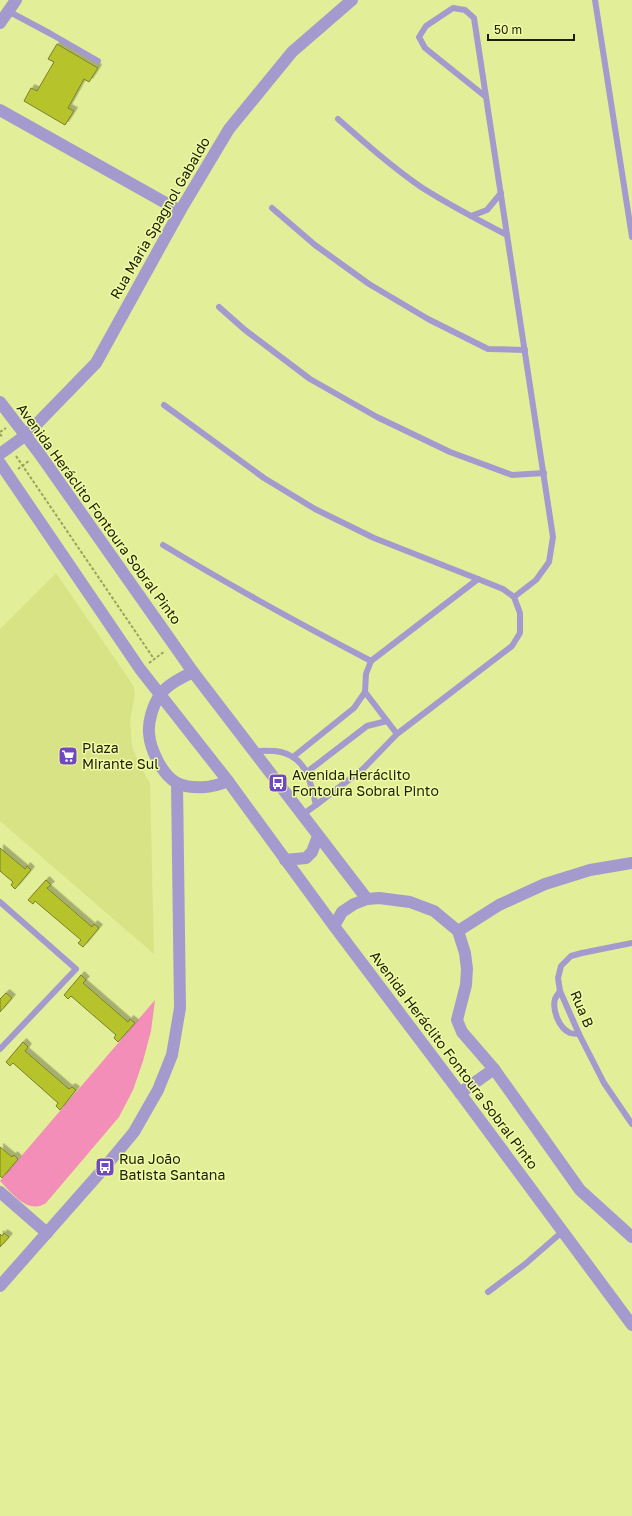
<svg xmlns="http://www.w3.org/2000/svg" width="632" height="1516" font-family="'Golos Text',sans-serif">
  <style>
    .built { fill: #d8e386 }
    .green { fill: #f28eb7 }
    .building { fill: #b7c32c; stroke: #78802a; filter: url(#shadow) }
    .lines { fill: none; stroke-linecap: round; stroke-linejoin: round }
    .path { stroke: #9aa260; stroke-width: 2; stroke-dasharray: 3 2; stroke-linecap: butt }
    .service { stroke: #a59acd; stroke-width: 6 }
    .minor { stroke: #a59acd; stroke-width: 12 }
    .tertiary { stroke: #a59acd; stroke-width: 12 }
    .labels { text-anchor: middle; stroke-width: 3; stroke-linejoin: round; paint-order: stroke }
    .street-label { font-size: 14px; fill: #1c1e00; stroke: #f0fba5 }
    .poi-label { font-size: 14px; fill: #1c1e00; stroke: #f0fba5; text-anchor: start }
  </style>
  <defs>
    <filter id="shadow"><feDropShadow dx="3.5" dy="-3.5" stdDeviation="0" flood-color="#0004"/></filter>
  </defs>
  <rect width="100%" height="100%" fill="#e3ee98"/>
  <polygon class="built" points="56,573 133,685 135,694 130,721 132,746 140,766 150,783 154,954 0,821 0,629"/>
  <path class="green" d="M 155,1000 L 151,1031 L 143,1061 L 133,1090 L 119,1117 L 46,1203 C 28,1215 12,1193 0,1181 Z"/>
  <g class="building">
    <polygon points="57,44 98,68 89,82 84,79 68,108 74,111 65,125 24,101 31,88 37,91 54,62 48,59"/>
    <polygon points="0,848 25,869 27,866 31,870 15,889 11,885 13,882 0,871"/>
    <polygon points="46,880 51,885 47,888 92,927 94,924 99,928 83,947 78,943 81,940 35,901 33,904 28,900"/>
    <polygon points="81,975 86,980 83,983 128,1022 130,1019 135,1023 118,1042 114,1038 116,1035 71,996 68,999 64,995"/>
    <polygon points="6,993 12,998 0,1012 0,999"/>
    <polygon points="23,1042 28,1047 25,1051 69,1089 72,1087 76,1090 60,1110 56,1106 58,1103 13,1063 10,1066 6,1062"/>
    <polygon points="0,1147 12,1157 14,1155 18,1159 2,1178 0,1176"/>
    <polygon points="4,1233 9,1237 0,1247 0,1234 2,1236"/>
  </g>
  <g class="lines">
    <g class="path">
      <polyline points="0,432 6,428"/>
      <polyline points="0,434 3,438"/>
      <polyline points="16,456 154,659"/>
      <polyline points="18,469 30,460"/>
      <polyline points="149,663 165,651"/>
    </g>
    <g class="service">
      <polyline points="595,0 632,237"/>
      <polyline points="8,11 51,34 98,61"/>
      <path d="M 486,97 L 425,48 L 419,37 L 426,26 L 453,8 L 465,10 L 474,18 C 501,191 527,364 553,537 L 549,562 L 536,580 L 514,597"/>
      <path d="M 338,119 C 365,143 392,167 421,187 C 449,205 478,220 507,235"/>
      <polyline points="272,208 315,245 369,284 428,319 488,349 525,350"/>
      <polyline points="471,216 487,210 501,193"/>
      <polyline points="219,307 245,330 310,379 377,417 450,452 512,475 544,473"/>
      <polyline points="164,405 264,478 315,509 374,538 478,579"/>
      <path d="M 163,545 C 231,586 300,624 371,661"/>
      <path d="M 253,751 C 262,751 272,750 281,752 C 308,759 310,782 316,805"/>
      <polyline points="293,757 354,708 365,692"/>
      <polyline points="307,772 367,726 387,721"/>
      <polyline points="302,815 316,805 363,769 397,734 512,646 520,633 520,613 514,597 503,589 478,579 371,661 366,674 365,692 397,734"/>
      <polyline points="0,902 76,969 0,1049"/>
      <polyline points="632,943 582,953 571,956 561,966 558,978 560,991 579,1034 604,1083 632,1124"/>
      <path d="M 560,991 C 559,993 556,996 555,999 C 552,1010 559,1028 570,1033 C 573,1034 576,1034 579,1034"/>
      <polyline points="488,1292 524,1265 562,1232"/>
    </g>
    <g class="minor">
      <polyline points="0,23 16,0"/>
      <polyline points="0,110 180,211"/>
      <polyline points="0,454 26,435 96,363 180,211 229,129 292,52 352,0"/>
      <path d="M 193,672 C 181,678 168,684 160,695 C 153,705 148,721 149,733 C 150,749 162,775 177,783 C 193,790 212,788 228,781"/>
      <polyline points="458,931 499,905 545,884 590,870 632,863"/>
      <polyline points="0,1192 47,1233"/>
      <polyline points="0,1286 105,1167 134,1132 158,1090 172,1055 180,1008 177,783"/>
    </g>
    <g class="tertiary">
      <polyline points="0,402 39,453 193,672 367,899 379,898 410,902 434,911 458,931 465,953 467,969 466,985 457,1020 462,1032 494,1069 580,1190 632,1237"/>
      <polyline points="0,463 140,669 228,781 334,926 460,1093 632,1325"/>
      <polyline points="285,860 306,858 312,852 318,836"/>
      <polyline points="334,926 342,912 354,904 367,899"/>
      <polyline points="460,1093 494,1069"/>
    </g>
  </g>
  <defs>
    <symbol id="supermarket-square" viewBox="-11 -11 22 22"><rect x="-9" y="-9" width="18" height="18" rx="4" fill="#7048c1" stroke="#f0fba5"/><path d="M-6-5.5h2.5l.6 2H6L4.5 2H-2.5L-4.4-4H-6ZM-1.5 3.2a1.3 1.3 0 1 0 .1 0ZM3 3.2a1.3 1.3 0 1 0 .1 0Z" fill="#fff"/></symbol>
    <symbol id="bus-square" viewBox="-11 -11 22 22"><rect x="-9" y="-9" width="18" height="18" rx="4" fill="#7048c1" stroke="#f0fba5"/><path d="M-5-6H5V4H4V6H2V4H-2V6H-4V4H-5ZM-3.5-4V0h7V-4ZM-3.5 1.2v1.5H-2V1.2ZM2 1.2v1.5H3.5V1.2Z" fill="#fff"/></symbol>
  </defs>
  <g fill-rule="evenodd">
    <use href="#supermarket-square" x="57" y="745" width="22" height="22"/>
    <use href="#bus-square" x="267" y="772" width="22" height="22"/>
    <use href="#bus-square" x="94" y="1156" width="22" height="22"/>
  </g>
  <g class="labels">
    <g class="street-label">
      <text transform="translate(160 218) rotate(-60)" y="5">Rua Maria Spagnol Gabaldo</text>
      <text transform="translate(99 514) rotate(54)" y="5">Avenida Heráclito Fontoura Sobral Pinto</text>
      <text transform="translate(582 1009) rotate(67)" y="5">Rua B</text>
      <text transform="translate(454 1060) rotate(53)" y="5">Avenida Heráclito Fontoura Sobral Pinto</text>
    </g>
    <g class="poi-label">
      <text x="82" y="753">Plaza<tspan x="82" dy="16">Mirante Sul</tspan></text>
      <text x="292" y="780">Avenida Heráclito<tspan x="292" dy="16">Fontoura Sobral Pinto</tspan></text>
      <text x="119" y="1164">Rua João<tspan x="119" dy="16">Batista Santana</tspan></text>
    </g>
  </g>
  <path d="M488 34v6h86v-6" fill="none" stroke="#1c1e00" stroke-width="2"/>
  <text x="494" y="34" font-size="12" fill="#1c1e00" stroke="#f0fba5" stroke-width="3" paint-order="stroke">50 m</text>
</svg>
